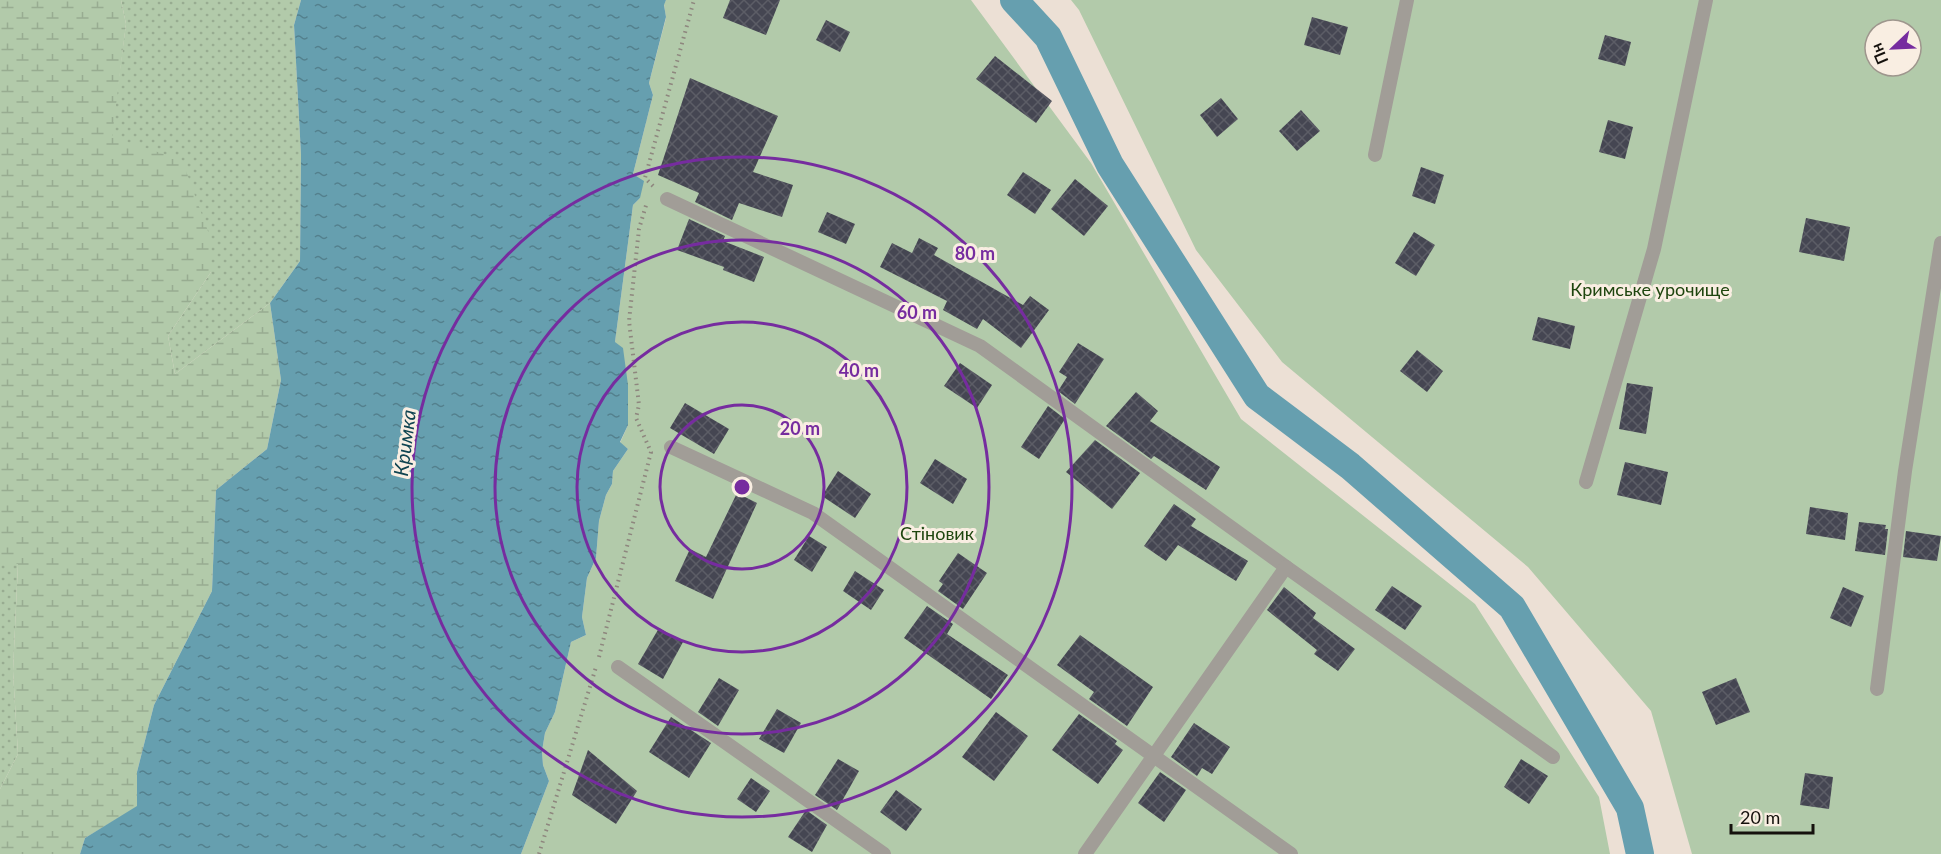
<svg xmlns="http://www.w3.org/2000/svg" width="1941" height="854" font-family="Lato,sans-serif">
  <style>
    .grass { fill: url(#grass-dots) }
    .wetland { fill: url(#wetland-marsh) }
    .garden { fill: #b2caaa; fill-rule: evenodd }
    .water { fill: url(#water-ripples) }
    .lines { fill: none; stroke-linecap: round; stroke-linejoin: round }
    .canal { stroke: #669faf; stroke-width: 28 }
    .building { fill: url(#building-cross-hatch) }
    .path { stroke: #8e867e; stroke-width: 4; stroke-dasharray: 1.5 4.5; stroke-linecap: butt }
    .service { stroke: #a19d97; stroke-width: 14 }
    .ring { fill: none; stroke: #762c9f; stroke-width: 3 }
    .labels { text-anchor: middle; stroke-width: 6; stroke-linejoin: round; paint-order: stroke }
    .park-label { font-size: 18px; fill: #1e450e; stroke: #f9eee2 }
    .water-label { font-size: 20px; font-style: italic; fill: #104451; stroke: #f9eee2 }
    .centre { fill: #762c9f; stroke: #f9eee2; stroke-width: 3 }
    .ring-label { font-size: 18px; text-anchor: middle; font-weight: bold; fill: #762c9f; stroke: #f9eee2; stroke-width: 6; stroke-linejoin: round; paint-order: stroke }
  </style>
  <defs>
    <pattern id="grass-dots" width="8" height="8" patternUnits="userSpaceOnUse" patternTransform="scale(1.5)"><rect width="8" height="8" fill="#b2caaa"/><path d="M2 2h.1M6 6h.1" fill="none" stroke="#98ac91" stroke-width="1.8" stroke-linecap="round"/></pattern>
    <pattern id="wetland-marsh" width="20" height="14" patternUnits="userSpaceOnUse" patternTransform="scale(1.5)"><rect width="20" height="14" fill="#b2caaa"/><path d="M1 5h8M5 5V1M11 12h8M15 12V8" fill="none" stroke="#98ac91"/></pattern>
    <pattern id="water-ripples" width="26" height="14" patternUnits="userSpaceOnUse" patternTransform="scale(1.5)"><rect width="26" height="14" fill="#669faf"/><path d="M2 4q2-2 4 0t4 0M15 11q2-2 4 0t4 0" fill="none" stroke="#53808d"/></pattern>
    <pattern id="building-cross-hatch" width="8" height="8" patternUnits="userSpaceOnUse" patternTransform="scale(1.5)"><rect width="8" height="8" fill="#454652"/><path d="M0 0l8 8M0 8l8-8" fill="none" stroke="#5c5d66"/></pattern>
  </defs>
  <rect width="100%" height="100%" fill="#ece0d5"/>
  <g class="grass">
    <polygon points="121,0 301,0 294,25 301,155 300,261 270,303 175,374 168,336 211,272 111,137 126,24"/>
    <polygon points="0,564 18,564 13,671 18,754 0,789"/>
  </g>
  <polygon class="wetland" points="0,0 121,0 126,24 112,137 182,160 209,234 211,272 168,336 175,374 270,303 281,380 267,449 216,490 212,591 154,705 137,772 137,807 85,838 80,854 0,854 0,789 18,754 13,671 18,564 0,564"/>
  <g class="garden">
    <polygon points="666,0 971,0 1091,163 1241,419 1475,604 1599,797 1610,854 521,854 549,781 543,765 542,751 545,733 555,712 571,642 586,635 582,617 587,578 596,558 599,521 606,495 612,484 613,471 628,449 620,443 628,425 615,342 633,205 640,198 633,174 653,95 649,83 666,18 664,4"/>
    <path d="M 1071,0 L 1941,0 L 1941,854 L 1692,854 L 1651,711 L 1528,567 L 1282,362 L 1196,250 L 1079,10 ZM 1875,30 L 1911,30 L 1911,66 L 1875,66 Z"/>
  </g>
  <polygon class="water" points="301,0 666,0 664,5 666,17 649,83 653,95 633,174 644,181 640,198 633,205 615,342 623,348 628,385 628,425 620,442 628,449 613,471 612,484 606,495 599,521 596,558 587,578 582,617 586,635 571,642 555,712 545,733 542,751 543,765 549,781 521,854 80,854 85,838 137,806 137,772 154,705 212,591 216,490 267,449 281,380 270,303 300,261 301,155 294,25"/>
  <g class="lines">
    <polyline class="canal" points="1014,0 1048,37 1110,165 1257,396 1350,466 1512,607 1630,808 1640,854"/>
  </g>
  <g class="building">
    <polygon points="730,0 780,0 766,35 723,18"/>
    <polygon points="1312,17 1348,27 1340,55 1304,45"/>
    <polygon points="826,20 850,32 840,52 816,40"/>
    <polygon points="1605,35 1631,42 1625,66 1598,59"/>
    <polygon points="995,56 1052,101 1036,123 976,79"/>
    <polygon points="690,78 778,116 753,172 793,185 782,217 739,203 732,220 695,202 699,193 658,175"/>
    <polygon points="1221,98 1238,119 1217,137 1200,115"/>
    <polygon points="1301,110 1320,131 1297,151 1279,131"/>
    <polygon points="1608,120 1633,127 1625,159 1599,152"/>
    <polygon points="1421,167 1444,175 1435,204 1412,196"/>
    <polygon points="1023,172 1051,190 1035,214 1007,195"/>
    <polygon points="1075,179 1108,206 1084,236 1051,209"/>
    <polygon points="827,212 855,224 846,244 818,232"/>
    <polygon points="1806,218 1850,227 1844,261 1799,252"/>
    <polygon points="689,219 725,236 723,241 764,257 754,282 723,270 724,267 677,250"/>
    <polygon points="1414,232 1435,245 1416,276 1395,263"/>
    <polygon points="919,238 938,248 934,255 1023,305 1030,296 1049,310 1021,348 983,319 977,329 943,310 947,301 880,267 892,243 912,253"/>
    <polygon points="1538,317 1575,326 1570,349 1532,340"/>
    <polygon points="1078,343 1104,359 1075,404 1058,391 1067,377 1059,372"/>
    <polygon points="1417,350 1443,371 1427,392 1400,371"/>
    <polygon points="960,363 992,385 977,408 944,386"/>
    <polygon points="1627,383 1653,387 1646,434 1619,429"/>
    <polygon points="1136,392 1158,411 1150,421 1220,467 1206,490 1154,456 1151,459 1106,426"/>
    <polygon points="685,403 729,429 714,454 670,428"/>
    <polygon points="1048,406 1065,419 1039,459 1021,447"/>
    <polygon points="1095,440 1140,473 1112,509 1066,472"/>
    <polygon points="935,459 967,479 953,504 920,483"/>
    <polygon points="1625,462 1668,472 1661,505 1617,495"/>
    <polygon points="838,471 871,494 855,518 822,496"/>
    <polygon points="737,493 757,503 713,599 675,581 690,549 706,557"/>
    <polygon points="1174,504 1196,519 1191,526 1248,561 1236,581 1178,545 1166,561 1144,546"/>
    <polygon points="1810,507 1848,513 1845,540 1806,534"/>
    <polygon points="1859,522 1886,525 1885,529 1888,529 1885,555 1855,551"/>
    <polygon points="1906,531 1941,536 1937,561 1903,557"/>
    <polygon points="809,536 827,547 812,572 794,560"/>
    <polygon points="958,553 987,573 963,609 938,591 943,584 939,581"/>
    <polygon points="855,571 884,590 871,610 843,591"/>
    <polygon points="1392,586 1422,606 1405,630 1375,610"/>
    <polygon points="1284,587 1316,613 1313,618 1355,649 1338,671 1314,654 1317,650 1267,610"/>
    <polygon points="1843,587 1864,596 1851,627 1830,618"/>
    <polygon points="927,606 953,624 947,634 1008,675 991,699 904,638"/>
    <polygon points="659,628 683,642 663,679 638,664"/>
    <polygon points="1080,635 1153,687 1127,726 1089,699 1094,692 1057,665"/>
    <polygon points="719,678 739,690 718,726 698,712"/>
    <polygon points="1736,678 1750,712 1716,725 1702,692"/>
    <polygon points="777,709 801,723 784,753 759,739"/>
    <polygon points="996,712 1028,736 994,781 962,757"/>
    <polygon points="1079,714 1117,741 1115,744 1123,750 1098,784 1052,750"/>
    <polygon points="671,717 711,743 689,778 649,752"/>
    <polygon points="1194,723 1230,747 1212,774 1202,768 1197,776 1171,757"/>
    <polygon points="588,750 637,791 616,824 572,795"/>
    <polygon points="838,759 859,771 837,810 815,795"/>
    <polygon points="1521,759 1548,776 1529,804 1504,787"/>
    <polygon points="1160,772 1186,790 1164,822 1138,803"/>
    <polygon points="1805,773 1833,777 1829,809 1800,805"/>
    <polygon points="751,778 770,791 756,812 737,799"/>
    <polygon points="896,790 922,809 906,831 880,812"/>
    <polygon points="806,810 827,825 812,852 788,837"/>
  </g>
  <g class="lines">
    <g class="path">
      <polyline points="653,186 645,178 694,0"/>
      <polyline points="599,657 651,452 636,418 639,405 629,321 639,229 647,202"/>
      <polyline points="539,854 596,667"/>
    </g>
    <g class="service">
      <polyline points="1375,155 1407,0"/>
      <polyline points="667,199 980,346 1286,567 1553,757"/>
      <polyline points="671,447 813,513 1291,854"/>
      <polyline points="1586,482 1654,249 1706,0"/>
      <polyline points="618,667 884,854"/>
      <polyline points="1877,689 1905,471 1941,243"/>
      <polyline points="1085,854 1286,567"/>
    </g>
  </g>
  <g class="ring">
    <circle cx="742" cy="487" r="82"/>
    <circle cx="742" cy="487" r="165"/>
    <circle cx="742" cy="487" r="247"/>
    <circle cx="742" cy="487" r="330"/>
  </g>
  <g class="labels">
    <g class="park-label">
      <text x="1650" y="296">Кримське урочище</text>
      <text x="937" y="540">Стіновик</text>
    </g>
    <g class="water-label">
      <text transform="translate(405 443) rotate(-83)" y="7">Кримка</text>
    </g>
  </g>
  <circle cx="742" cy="487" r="9" class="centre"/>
  <g class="ring-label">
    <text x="975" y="260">80 m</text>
    <text x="917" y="319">60 m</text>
    <text x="859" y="377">40 m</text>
    <text x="800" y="435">20 m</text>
  </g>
  <g transform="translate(1893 48) rotate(247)"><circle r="28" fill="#f9eee2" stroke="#9e968d" stroke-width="1.5"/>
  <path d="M0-4.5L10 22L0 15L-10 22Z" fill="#762c9f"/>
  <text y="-9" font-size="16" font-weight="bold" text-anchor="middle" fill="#15110d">Пн</text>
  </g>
  <path d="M1731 824v9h82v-9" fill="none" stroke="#15110d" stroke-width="3"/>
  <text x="1740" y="824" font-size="18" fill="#15110d" stroke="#f9eee2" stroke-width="4.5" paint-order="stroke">20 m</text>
</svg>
